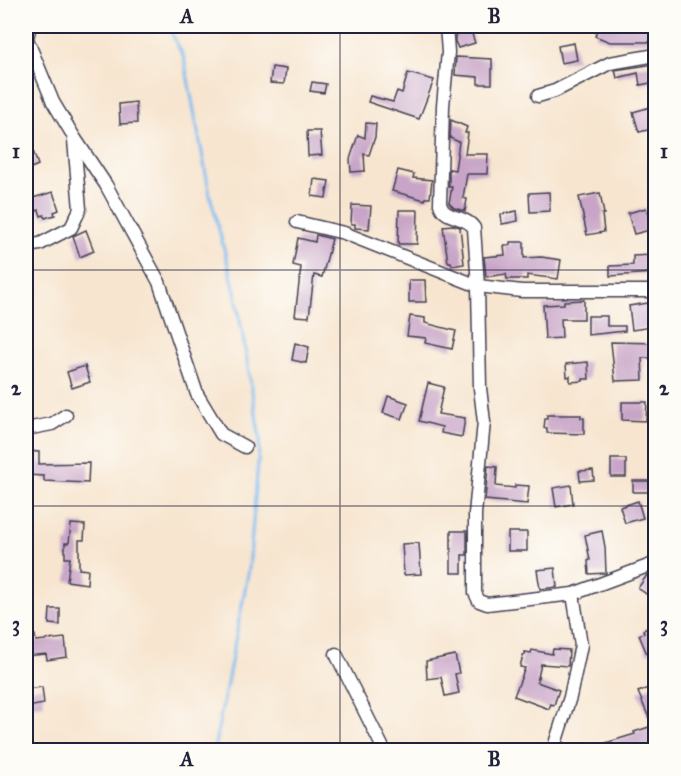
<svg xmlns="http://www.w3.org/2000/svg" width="681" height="776" font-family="'IM FELL Great Primer',serif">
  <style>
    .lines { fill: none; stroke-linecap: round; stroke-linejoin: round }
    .stream { stroke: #7dbcf1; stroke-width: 3 }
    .building { fill: #c8a5c8 }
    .minor-casing { stroke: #423f51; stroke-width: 15 }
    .minor { stroke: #fff; stroke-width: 12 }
    .grid { fill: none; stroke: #22223b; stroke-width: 1.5; stroke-opacity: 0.55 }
    .neatline { fill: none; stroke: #22223b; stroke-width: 2 }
    .grid-label { font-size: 20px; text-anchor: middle; font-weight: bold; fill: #22223b }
  </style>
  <rect width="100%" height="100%" fill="#fdfcf7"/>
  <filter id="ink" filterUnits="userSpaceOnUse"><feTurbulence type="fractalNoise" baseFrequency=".0167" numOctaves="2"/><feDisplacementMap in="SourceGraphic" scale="12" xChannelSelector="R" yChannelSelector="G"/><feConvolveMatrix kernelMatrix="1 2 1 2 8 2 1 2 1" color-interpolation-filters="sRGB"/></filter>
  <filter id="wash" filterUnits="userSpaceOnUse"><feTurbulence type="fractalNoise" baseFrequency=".008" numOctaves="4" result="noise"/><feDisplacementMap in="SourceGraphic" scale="24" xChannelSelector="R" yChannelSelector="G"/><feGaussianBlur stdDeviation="1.35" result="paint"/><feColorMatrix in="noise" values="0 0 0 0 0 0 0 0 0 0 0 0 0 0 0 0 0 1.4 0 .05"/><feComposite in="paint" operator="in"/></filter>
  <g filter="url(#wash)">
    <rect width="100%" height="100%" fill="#f7e5cf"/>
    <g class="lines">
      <polyline class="stream" points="168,26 184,58 210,195 236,295 260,439 249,569 214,750"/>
    </g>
    <g id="blocks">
      <g class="building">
        <polygon points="456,26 468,26 468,31 471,31 475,43 458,48 455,41 455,36 457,35"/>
        <polygon points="599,26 656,26 656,42 610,42 595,36"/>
        <polygon points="574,43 577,60 561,63 558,46"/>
        <polygon points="456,57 492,59 492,84 478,84 478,77 455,75"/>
        <polygon points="655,64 656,82 640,85 638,73 617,78 615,70"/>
        <polygon points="272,67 286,69 284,84 270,83"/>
        <polygon points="408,73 434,80 419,119 368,102 370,96 393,102 397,91 402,93"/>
        <polygon points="312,82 326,84 324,93 310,91"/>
        <polygon points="136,102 137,123 120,124 119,104"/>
        <polygon points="654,106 656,128 639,132 633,112"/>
        <polygon points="451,120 467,127 465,133 468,133 465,154 488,154 487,174 467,174 463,198 467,199 465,211 454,208 449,203 452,187 449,187 449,169 455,170 459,142 450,138"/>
        <polygon points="366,123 376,124 375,137 369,155 364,154 365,171 351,172 350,159 358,135 365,138"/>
        <polygon points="307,131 320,131 322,155 308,156"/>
        <polygon points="32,148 38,165 26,170 26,150"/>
        <polygon points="398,170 414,174 413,178 432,180 430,198 425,198 425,200 392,191"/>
        <polygon points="314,179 329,181 326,198 312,196"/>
        <polygon points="53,192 59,210 54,212 55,215 45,218 44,215 41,216 39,210 26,215 26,200"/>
        <polygon points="549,192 550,211 530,212 529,193"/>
        <polygon points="600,193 604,214 602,214 604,232 587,235 579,197"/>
        <polygon points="352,205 371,206 369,229 355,228 355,224 351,224"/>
        <polygon points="646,208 651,225 649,226 650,230 634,234 628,213"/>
        <polygon points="399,210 418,210 417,244 398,244"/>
        <polygon points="517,211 518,221 502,224 501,214"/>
        <polygon points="453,225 460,227 464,264 452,266 451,262 448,262 443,226"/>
        <polygon points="86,230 94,251 80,257 73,236"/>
        <polygon points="316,235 332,239 322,277 314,275 309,317 295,316 301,267 293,265 298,238 315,242"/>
        <polygon points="510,242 524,242 524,258 541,257 561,260 558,279 527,275 527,279 507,279 506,274 486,277 484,257 505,255 504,245 510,245"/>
        <polygon points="653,255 654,273 610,276 610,266 633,265 633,256"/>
        <polygon points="409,280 425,280 426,302 409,302"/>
        <polygon points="584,300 584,319 561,319 562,338 545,339 543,305 564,304 564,301"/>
        <polygon points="648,303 652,327 632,330 629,306"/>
        <polygon points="410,316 425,318 425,323 456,331 452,349 425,343 426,338 407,336"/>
        <polygon points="588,316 607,316 607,326 625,326 625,331 588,335"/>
        <polygon points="611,342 656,343 656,358 642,358 643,380 615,381"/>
        <polygon points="295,343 309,347 306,363 292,360"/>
        <polygon points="588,362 589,379 583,379 583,381 570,382 570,376 567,377 566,364"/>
        <polygon points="85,366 90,382 72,388 67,372"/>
        <polygon points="428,383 444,387 438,414 465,418 462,437 441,433 442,427 419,421"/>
        <polygon points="388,396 408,403 402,419 383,413"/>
        <polygon points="622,402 647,402 646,421 622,420"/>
        <polygon points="547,415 581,415 581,418 584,418 584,434 547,433 547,428 544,428 545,419 547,419"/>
        <polygon points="26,451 39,452 39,464 89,463 88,483 44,481 44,476 26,475"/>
        <rect x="611" y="459" width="15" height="18"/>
        <polygon points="488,466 497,467 496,486 515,488 515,485 529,486 527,504 485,500"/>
        <polygon points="593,470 594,480 580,481 579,471"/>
        <rect x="633" y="481" width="17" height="11"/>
        <polygon points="571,485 573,504 556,507 553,488"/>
        <polygon points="638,501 643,518 625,523 620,507"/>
        <polygon points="71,524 85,525 84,540 79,540 79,569 88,570 87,584 67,581 70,558 65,558 65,543 69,543"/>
        <polygon points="451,531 467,531 467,555 462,555 462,573 451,573"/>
        <polygon points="602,531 605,547 606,573 589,574 588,561 590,560 585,535"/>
        <rect x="508" y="532" width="19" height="19"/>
        <polygon points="419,543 421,574 404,575 402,544"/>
        <polygon points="555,568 557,587 540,589 537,570"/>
        <polygon points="647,575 656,580 656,601 638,588"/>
        <polygon points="50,609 60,609 60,625 49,624"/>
        <polygon points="656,625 656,651 647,654 639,635 644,633 643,630"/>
        <polygon points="35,635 36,641 65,638 67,657 47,660 46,654 26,656 26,636"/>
        <polygon points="553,649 569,650 568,666 541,664 537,682 559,690 554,705 551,704 549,709 514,696 525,668 520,667 523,655 525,655 525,652 531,653 532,650 552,654"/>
        <polygon points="455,655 459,673 455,674 459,693 445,696 441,677 427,679 426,661"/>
        <polygon points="656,685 656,715 649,718 638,692"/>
        <polygon points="42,687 44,704 27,707 26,689"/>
        <polygon points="649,727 656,746 651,749 651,750 589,750 589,748 635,734 634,732"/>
      </g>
    </g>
  </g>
  <g filter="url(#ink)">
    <use href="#blocks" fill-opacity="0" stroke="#423f51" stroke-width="1.5"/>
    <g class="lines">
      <defs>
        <g id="minor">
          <path d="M 446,26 L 448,52 L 443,106 L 440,204 C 444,220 466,215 474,228 L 478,286 L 480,388 L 484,422 L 475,514 L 475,593 L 479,601 L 487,604 L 573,594 L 656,563"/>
          <polyline points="27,39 53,102 74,137 106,185 159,282 197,394 221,434 245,447"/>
          <polyline points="26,41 29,30 27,26"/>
          <polyline points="538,96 555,91 610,63 656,55"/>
          <polyline points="297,222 344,233 478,286 522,291 656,291"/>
          <polyline points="26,246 40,244 71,228 80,209 74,140"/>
          <polyline points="26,429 52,424 66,415"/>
          <polyline points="336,654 384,750"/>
          <polyline points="553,750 570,697 581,645 573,594"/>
        </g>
      </defs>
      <use href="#minor" class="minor-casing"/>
      <use href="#minor" class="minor"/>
    </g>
  </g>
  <path class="grid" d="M 340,26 L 340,750M 26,270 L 656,270M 26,506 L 656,506"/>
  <rect width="681" height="776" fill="none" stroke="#fdfcf7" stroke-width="66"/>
  <rect x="33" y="33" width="615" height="710" class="neatline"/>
  <g class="grid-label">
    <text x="187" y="23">A</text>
    <text x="494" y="23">B</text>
    <text x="16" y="158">1</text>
    <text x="664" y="158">1</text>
    <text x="16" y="395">2</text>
    <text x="664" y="395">2</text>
    <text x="16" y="631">3</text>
    <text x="664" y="631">3</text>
    <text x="187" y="766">A</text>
    <text x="494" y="766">B</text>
  </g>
</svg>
